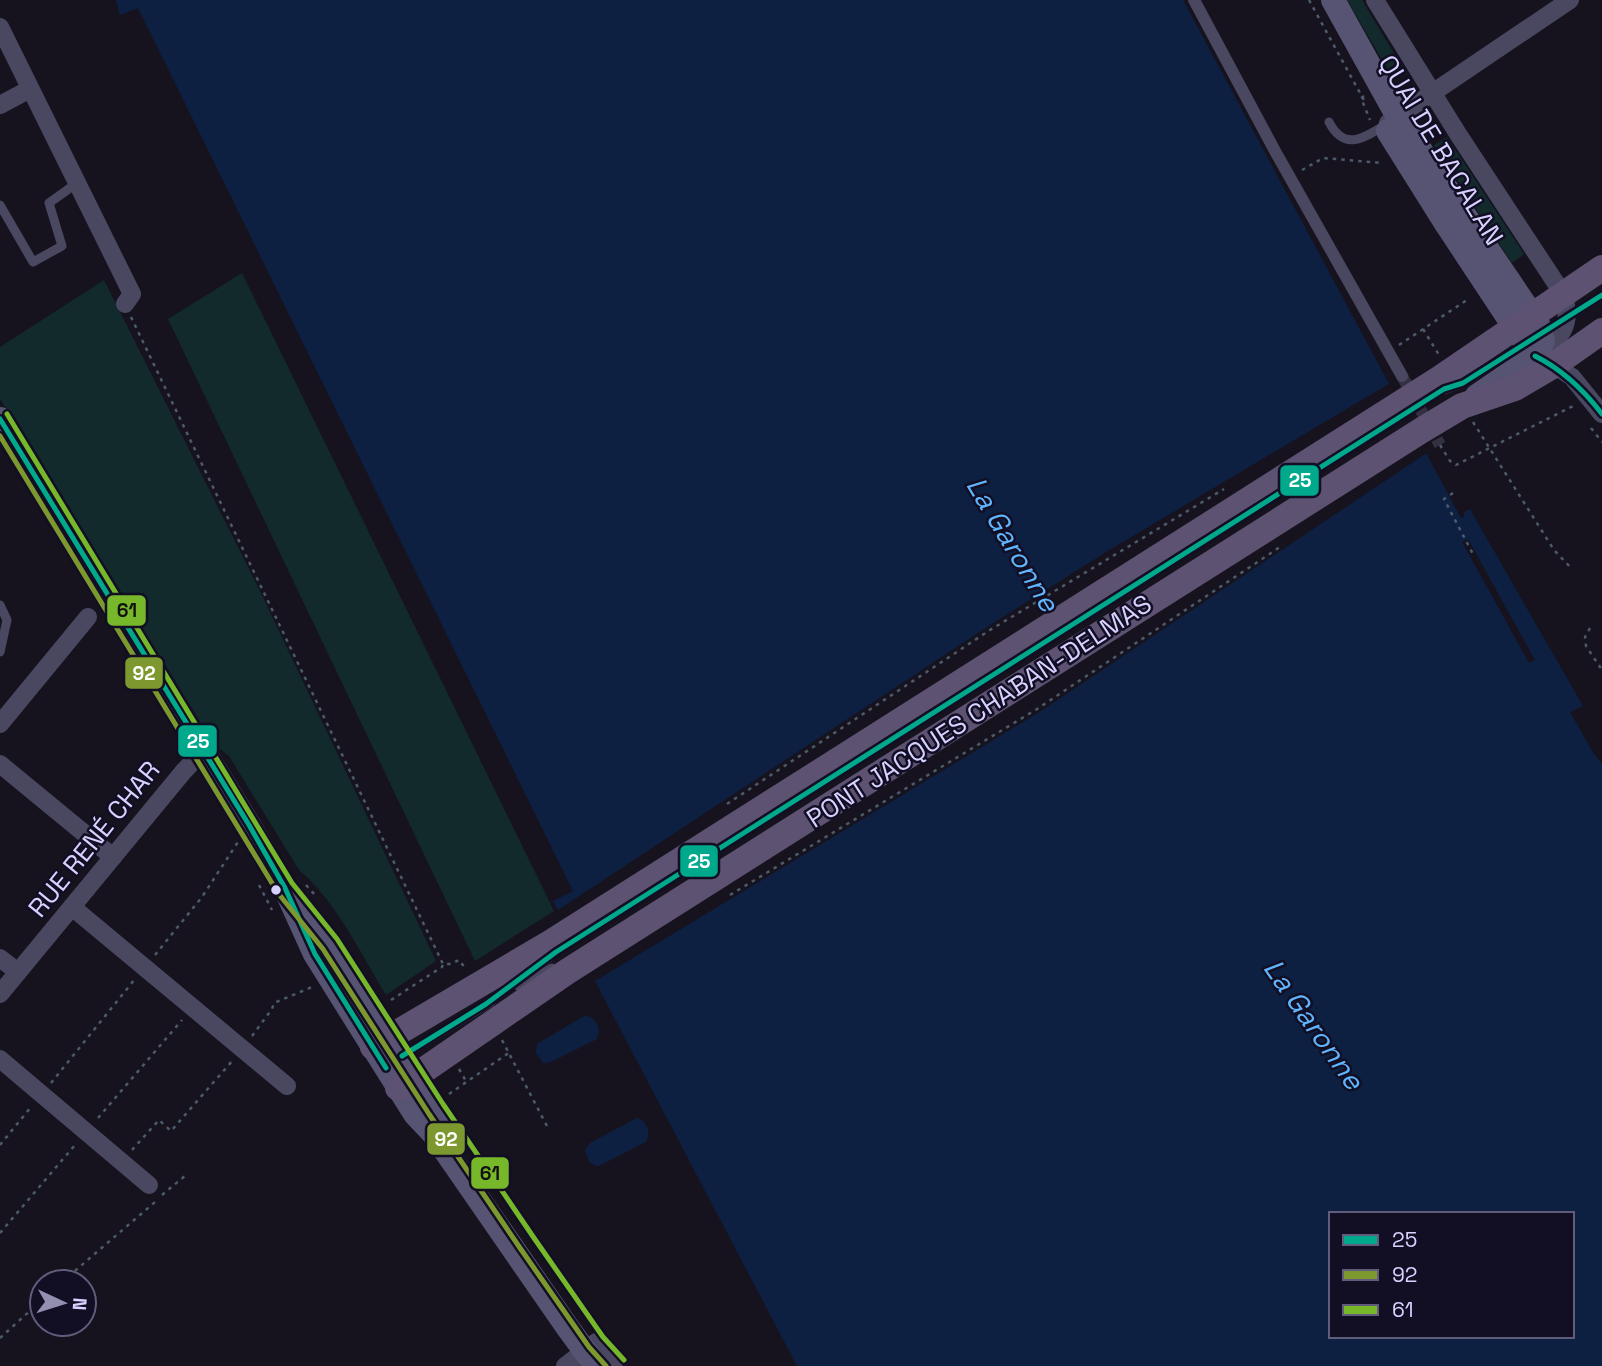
<svg xmlns="http://www.w3.org/2000/svg" width="1602" height="1366" font-family="'Space Grotesk',sans-serif">
  <style>
    .green { fill: #122a2b }
    .water { fill: #0d2042; fill-rule: evenodd }
    .pier { fill: #16131f }
    .lines { fill: none; stroke-linecap: round; stroke-linejoin: round }
    .pedestrian-tunnel { stroke: #333041; stroke-width: 12; stroke-dasharray: 12 6; stroke-linecap: butt }
    .path { stroke: #4c5a69; stroke-width: 2.5; stroke-dasharray: 3.5 5; stroke-linecap: butt }
    .service { stroke: #494860; stroke-width: 9 }
    .pedestrian { stroke: #494860; stroke-width: 12 }
    .minor { stroke: #494860; stroke-width: 18 }
    .secondary { stroke: #575473; stroke-width: 24 }
    .primary { stroke: #5d5271; stroke-width: 26 }
    .bus-1-casing { stroke: #120e24; stroke-width: 10 }
    .bus-2-casing { stroke: #120e24; stroke-width: 10 }
    .bus-3-casing { stroke: #120e24; stroke-width: 10 }
    .bus-1 { stroke: #00a98b; stroke-width: 5 }
    .bus-2 { stroke: #7c982e; stroke-width: 5 }
    .bus-3 { stroke: #76b82a; stroke-width: 5 }
    .bus-dot { fill: #d7d2ff; stroke: #120e24; stroke-width: 2.5 }
    .labels { text-anchor: middle; stroke-width: 5; stroke-linejoin: round; paint-order: stroke }
    .street-label { font-size: 26px; fill: #d7d2ff; stroke: #120e24 }
    .water-label { font-size: 28px; font-style: italic; fill: #60b5ff; stroke: #120e24 }
    .line-badge { stroke: #120e24; stroke-width: 2.5 }
    .badge-label { font-size: 19px; text-anchor: middle; font-weight: bold; fill: #fff }
    .pale-badge-label { font-size: 19px; text-anchor: middle; font-weight: bold; fill: #111 }
  </style>
  <rect width="100%" height="100%" fill="#16131f"/>
  <g class="green">
    <polygon points="1347,0 1362,0 1402,67 1390,73"/>
    <polygon points="1447,137 1524,254 1512,263 1434,145"/>
    <polygon points="242,273 554,911 475,961 168,319"/>
    <path d="M 104,280 L 258,587 L 436,961 L 386,995 C 361,954 336,901 299,870 L 229,756 L 215,745 L 0,399 L 0,347 Z"/>
  </g>
  <g class="water">
    <path d="M 116,0 L 1183,0 L 1461,518 L 1464,517 L 1464,512 L 1470,509 L 1583,706 L 1570,712 L 1594,754 L 1602,764 L 1602,1366 L 797,1366 L 553,901 L 573,891 L 138,8 L 120,15 ZM 1331,1214 L 1572,1214 L 1572,1336 L 1331,1336 Z"/>
    <path d="M 584,1016 C 593,1015 598,1023 599,1032 L 597,1039 L 551,1062 L 543,1063 L 536,1053 L 537,1044 Z"/>
    <path d="M 637,1118 C 647,1121 651,1133 646,1142 L 601,1165 L 597,1166 L 590,1163 L 585,1151 L 590,1143 Z"/>
  </g>
  <g class="pier">
    <polygon points="1392,382 1430,451 1038,713 592,983 555,912 990,625 1106,552"/>
    <polygon points="1468,539 1535,660 1529,663 1462,542"/>
  </g>
  <g class="lines">
    <polyline class="pedestrian-tunnel" points="1402,376 1440,445"/>
    <g class="path">
      <polyline points="1309,0 1366,104"/>
      <polyline points="1364,96 1361,98 1370,120"/>
      <polyline points="1302,170 1323,158 1383,163"/>
      <polyline points="131,317 443,964"/>
      <polyline points="1423,329 1439,355"/>
      <polyline points="1399,345 1470,298"/>
      <polyline points="1473,422 1554,550 1571,568"/>
      <polyline points="1591,428 1602,442"/>
      <polyline points="1440,445 1450,461 1456,465 1575,405"/>
      <polyline points="1453,493 1444,499 1474,556"/>
      <polyline points="1590,628 1585,637 1586,646 1602,670"/>
      <polyline points="727,804 990,630 1224,489"/>
      <polyline points="259,885 272,910"/>
      <polyline points="306,885 316,896"/>
      <polyline points="730,895 1037,709 1283,545"/>
      <polyline points="155,955 202,897 238,842"/>
      <polyline points="391,1000 442,967 443,964 451,964 459,960 465,968"/>
      <polyline points="252,1036 272,1009 274,1003 312,987"/>
      <polyline points="502,1040 548,1128"/>
      <polyline points="459,1069 466,1081"/>
      <polyline points="51,1083 135,979"/>
      <polyline points="449,1094 510,1052"/>
      <polyline points="98,1118 182,1020"/>
      <polyline points="0,1145 31,1107"/>
      <polyline points="132,1150 159,1120 171,1131 233,1060"/>
      <polyline points="162,1195 186,1175"/>
      <polyline points="0,1233 75,1145"/>
      <polyline points="62,1282 155,1202"/>
      <polyline points="0,1338 42,1300"/>
    </g>
    <g class="service">
      <path d="M 1329,122 C 1344,151 1363,139 1385,125"/>
      <polyline points="0,205 33,262 62,246 49,203 77,183"/>
      <polyline points="1542,334 1602,295"/>
      <polyline points="1441,391 1463,383 1524,345"/>
      <polyline points="0,605 7,620 0,652"/>
      <polyline points="518,986 552,968"/>
      <polyline points="486,1004 549,958"/>
      <polyline points="404,1055 491,1002"/>
      <polyline points="596,1342 618,1366"/>
    </g>
    <polyline class="pedestrian" points="1194,0 1275,151 1402,376"/>
    <g class="minor">
      <path d="M 1375,0 L 1458,134 L 1563,294 C 1574,326 1560,340 1535,356"/>
      <polyline points="0,27 132,294 125,304"/>
      <polyline points="0,105 30,89"/>
      <polyline points="1388,123 1570,0"/>
      <polyline points="1554,365 1572,377 1602,414"/>
      <polyline points="0,724 88,617"/>
      <polyline points="0,764 113,857"/>
      <polyline points="72,907 287,1086"/>
      <polyline points="0,958 18,972"/>
      <polyline points="0,994 183,772 203,751"/>
      <polyline points="0,1059 149,1185"/>
      <polyline points="565,1366 596,1342"/>
    </g>
    <g class="secondary">
      <polyline points="1333,0 1398,117 1538,324 1543,341 1535,356 1477,396"/>
      <polyline points="1388,131 1447,225 1515,328 1535,356 1547,362"/>
      <polyline points="0,419 249,825 285,888 315,954 415,1114 433,1133 568,1328 596,1366"/>
      <polyline points="308,915 330,944 458,1141"/>
    </g>
    <g class="primary">
      <polyline points="373,1047 550,943 1439,379 1602,268"/>
      <polyline points="398,1088 568,971 1422,430 1462,406 1515,388 1554,365 1602,331"/>
    </g>
    <defs>
      <g id="bus-1">
        <path d="M 1535,356 C 1563,370 1583,389 1602,414"/>
        <polyline points="0,419 249,825 285,888 315,954 386,1068"/>
        <polyline points="402,1056 486,1004 556,952 1444,389 1463,383 1602,295"/>
      </g>
      <polyline id="bus-2" points="0,436 278,893 323,949 429,1114 520,1248 589,1347 606,1366"/>
      <polyline id="bus-3" points="7,414 292,883 337,939 443,1104 534,1238 603,1337 624,1360"/>
    </defs>
    <use href="#bus-1" class="bus-1-casing"/>
    <use href="#bus-2" class="bus-2-casing"/>
    <use href="#bus-3" class="bus-3-casing"/>
    <use href="#bus-1" class="bus-1"/>
    <use href="#bus-2" class="bus-2"/>
    <use href="#bus-3" class="bus-3"/>
  </g>
  <circle class="bus-dot" cx="276" cy="890" r="6"/>
  <g class="labels">
    <g class="street-label">
      <text transform="translate(1441 150) rotate(59)" y="9">QUAI DE BACALAN</text>
      <text transform="translate(979 711) rotate(-33)" y="9">PONT JACQUES CHABAN-DELMAS</text>
      <text transform="translate(94 839) rotate(-51)" y="9">RUE RENÉ CHAR</text>
    </g>
    <g class="water-label">
      <text transform="translate(1013 544) rotate(59)" y="10">La Garonne</text>
      <text transform="translate(1314 1024) rotate(55)" y="10">La Garonne</text>
    </g>
  </g>
  <g class="line-badge">
    <rect x="1279" y="464" width="41" height="33" rx="7" fill="#00a98b"/>
    <rect x="106" y="594" width="41" height="33" rx="7" fill="#76b82a"/>
    <rect x="124" y="656" width="40" height="34" rx="7" fill="#7c982e"/>
    <rect x="177" y="724" width="41" height="34" rx="7" fill="#00a98b"/>
    <rect x="679" y="844" width="40" height="34" rx="7" fill="#00a98b"/>
    <rect x="426" y="1122" width="40" height="34" rx="7" fill="#7c982e"/>
    <rect x="470" y="1156" width="40" height="34" rx="7" fill="#76b82a"/>
  </g>
  <g class="badge-label">
    <text x="1300" y="487">25</text>
    <text x="144" y="680">92</text>
    <text x="198" y="748">25</text>
    <text x="699" y="868">25</text>
    <text x="446" y="1146">92</text>
  </g>
  <g class="pale-badge-label">
    <text x="127" y="617">61</text>
    <text x="490" y="1180">61</text>
  </g>
  <rect x="1329" y="1212" width="245" height="126" fill="#120e24" stroke="#615c7c" stroke-width="2"/>
  <rect x="1343" y="1235" width="35" height="10" fill="#00a98b" stroke="#615c7c" stroke-width="2"/>
  <text x="1392" y="1247" font-size="21" fill="#d7d2ff">25</text>
  <rect x="1343" y="1270" width="35" height="10" fill="#7c982e" stroke="#615c7c" stroke-width="2"/>
  <text x="1392" y="1282" font-size="21" fill="#d7d2ff">92</text>
  <rect x="1343" y="1305" width="35" height="10" fill="#76b82a" stroke="#615c7c" stroke-width="2"/>
  <text x="1392" y="1317" font-size="21" fill="#d7d2ff">61</text>
  <g transform="translate(63 1303) rotate(94)"><circle r="33" fill="#120e24" stroke="#615c7c" stroke-width="2"/>
  <path d="M0-5L12 26L0 18L-12 26Z" fill="#938fb1"/>
  <text y="-10" font-size="19" font-weight="bold" text-anchor="middle" fill="#d7d2ff">N</text>
  </g>
</svg>
